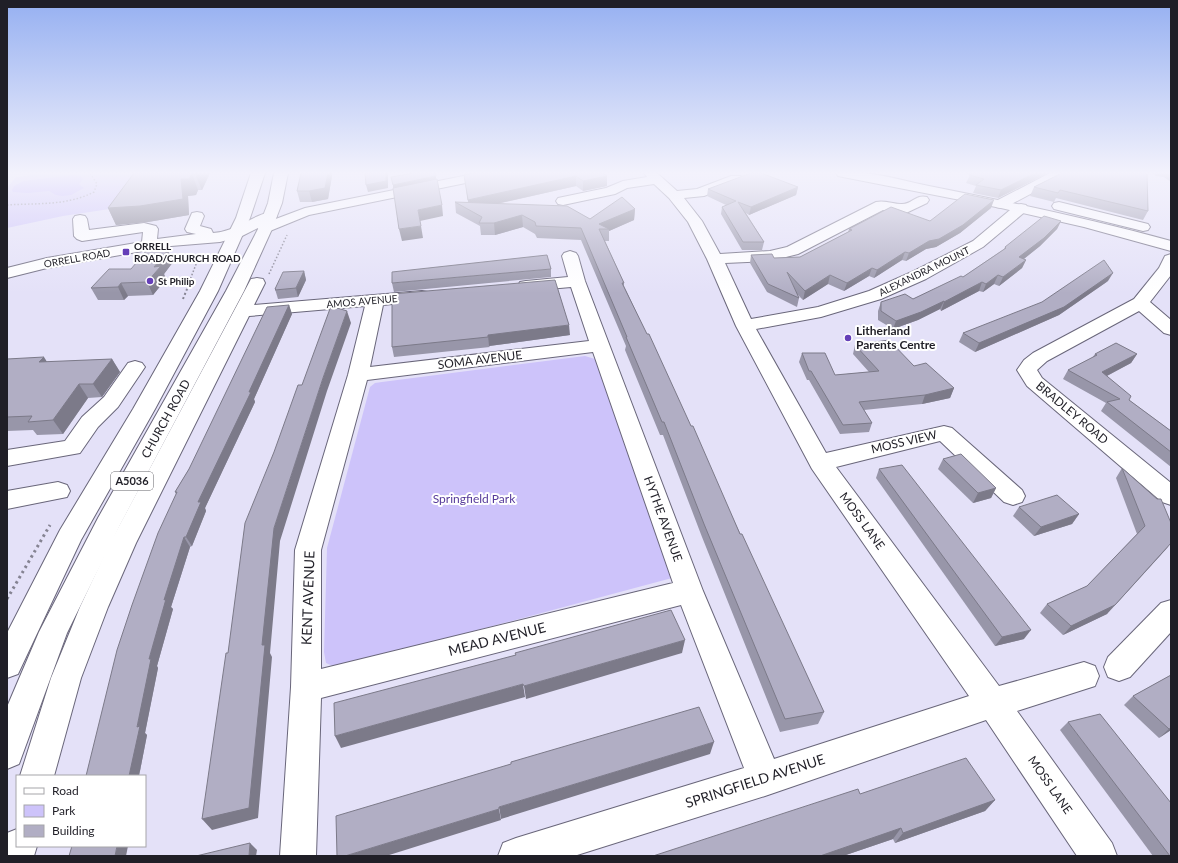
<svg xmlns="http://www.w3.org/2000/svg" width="1178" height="863" font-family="Lato,sans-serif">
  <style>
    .green { fill: #cdc3fa }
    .water { fill: #bcabff }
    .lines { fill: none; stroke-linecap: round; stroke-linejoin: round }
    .minor-casing { stroke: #69667a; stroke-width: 2 }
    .major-casing { stroke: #69667a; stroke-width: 2 }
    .highway-casing { stroke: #69667a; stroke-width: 2 }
    .path-far2 { stroke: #858392; stroke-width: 1.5; stroke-dasharray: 1.5 2; stroke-linecap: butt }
    .path-far1 { stroke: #858392; stroke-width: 2; stroke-dasharray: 2 2.5; stroke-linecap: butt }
    .path { stroke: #858392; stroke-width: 3; stroke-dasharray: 2.5 3.5; stroke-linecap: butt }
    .minor { fill: #fff; fill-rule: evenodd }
    .major { fill: #fff; fill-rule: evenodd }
    .highway { fill: #fff; fill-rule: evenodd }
    .wall { fill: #9896a9 }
    .shaded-wall { fill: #7c7a89 }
    .building { fill: #b1aec4; stroke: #7c7a89 }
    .poi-dot { fill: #653fb8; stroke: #fff; stroke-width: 1.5 }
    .labels { text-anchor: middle; stroke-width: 4; stroke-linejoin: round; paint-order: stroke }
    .far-poi-label { font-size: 10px; font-weight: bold; fill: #201f27; stroke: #fff; text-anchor: start }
    .far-street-label { font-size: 10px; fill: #201f27; stroke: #fff }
    .shield { fill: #fff; stroke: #636268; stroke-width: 1 }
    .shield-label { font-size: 11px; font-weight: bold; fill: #201f27 }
    .poi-label { font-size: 12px; font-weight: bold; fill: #201f27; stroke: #fff; text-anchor: start }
    .street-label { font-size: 12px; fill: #201f27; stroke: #fff }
    .park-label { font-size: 12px; fill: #563a9a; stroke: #fff }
    .near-street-label { font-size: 14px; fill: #201f27; stroke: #fff }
  </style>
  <rect width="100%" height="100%" fill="#e4e1f8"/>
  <g class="green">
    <polygon points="50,173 103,173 102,175 136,173 123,207 63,216 7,228 7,188 16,177"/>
    <polygon points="585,356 595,359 672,578 347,665 335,667 326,663 324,652 327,548 370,387 375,383 382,382"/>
  </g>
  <polygon class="water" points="72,175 81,176 83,179 79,184 84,188 71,195 62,196 56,195 49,191 28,193 13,192 12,190 14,186 24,181"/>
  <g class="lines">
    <defs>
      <g id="minor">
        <path d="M 478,173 L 502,173 L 500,176 L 495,177 L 309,215 L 265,233 L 260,232 L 258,228 L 242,236 L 220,242 L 171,246 L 47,268 L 7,278 L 7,268 L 47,258 L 142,242 L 143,232 L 82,241 L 77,239 L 74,236 L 73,219 L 75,216 L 80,215 L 85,216 L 87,219 L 89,230 L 144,223 L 156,226 L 158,229 L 157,239 L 196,234 L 187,232 L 185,229 L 192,213 L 197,212 L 202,213 L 204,216 L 200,226 L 211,229 L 213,233 C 237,231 249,217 270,212 L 275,213 L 277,216 L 273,220 L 305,208 Z"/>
        <path d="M 644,173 L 657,173 L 677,191 L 697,189 L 731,176 L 741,176 L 743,179 L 741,182 L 704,196 L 684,198 L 702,221 L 720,254 L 770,251 L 787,247 L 876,202 C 885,200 893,204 902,204 C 912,204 916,194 927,197 L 929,200 L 927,203 L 906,213 L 883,210 L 798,254 L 770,261 L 725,263 L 751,319 L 818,307 L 869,291 L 914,271 L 973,241 L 1016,205 L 1021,204 L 1026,205 L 1028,208 L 1026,211 L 983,247 L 926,279 L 881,299 L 821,317 L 756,329 L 826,453 L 944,426 L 952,428 L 1022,490 L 1025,496 L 1022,502 L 1013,505 L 1004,502 L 940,441 L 836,467 L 999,686 L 1084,662 L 1095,666 L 1099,676 L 1095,686 L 1017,711 L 1112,843 L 1117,856 L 1077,856 L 986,720 L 765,796 L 574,856 L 498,856 L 503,843 L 516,838 L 744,768 L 681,605 L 321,698 L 316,856 L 280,856 L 291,687 L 295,550 L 348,375 L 365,306 L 249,316 L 136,543 L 108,607 L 81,678 L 54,776 L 20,776 L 51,678 L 80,607 L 110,543 L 251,279 L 257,278 L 263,279 L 265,283 L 254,305 L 422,291 L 428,292 L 431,296 L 428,300 L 383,305 L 370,367 L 589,341 L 571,287 L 526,291 L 520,290 L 518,286 L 520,282 L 526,281 L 568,277 L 562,256 L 564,253 L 570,251 L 576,253 L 578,256 L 585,281 L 703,591 L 774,759 L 969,696 L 812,469 L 736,326 L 707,259 L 688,222 L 669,198 L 654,184 L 627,188 L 615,194 L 563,205 L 558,204 L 556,201 L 558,198 L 606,188 L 623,181 L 647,177 ZM 593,352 L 673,583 L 321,669 L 321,550 L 367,380 Z"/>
        <polygon points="1050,173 1066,173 1064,176 1006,207 1001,208 996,207 994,204 996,201"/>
        <polygon points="1059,202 1148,224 1150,227 1148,230 1143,231 1054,209 1052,206 1054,203"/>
        <polygon points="1171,254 1171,275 1150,302 1171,320 1171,335 1164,333 1139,311 1047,361 1037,370 1042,378 1171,483 1171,505 1162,502 1027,386 1017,370 1024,360 1033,353 1134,299 1159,268 1165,256"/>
        <polygon points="135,361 142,363 145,367 118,407 98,427 80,453 7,466 7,450 65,441 82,417 104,397 128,363"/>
        <polygon points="58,482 67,485 70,491 67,497 7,509 7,491"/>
        <polygon points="1171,600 1171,632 1130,677 1119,681 1108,677 1104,667 1108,657 1161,603"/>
        <polygon points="17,829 17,846 37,846 34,856 7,856 7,833"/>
      </g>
      <path id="major" d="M 836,173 C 866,169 900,180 929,186 C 1010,202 1091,219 1171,241 L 1171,251 L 1084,227 L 1001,208 L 843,177 L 838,176 Z"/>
      <g id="highway">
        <polygon points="251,173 265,173 250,218 218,291 155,409 81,540 18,674 7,678 7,633 60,530 133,409 200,291 236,218"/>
        <polygon points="274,173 288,173 282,203 272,229 244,291 120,525 67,633 19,764 7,769 7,707 39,632 98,518 226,291 258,229 268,203"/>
      </g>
    </defs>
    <use href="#minor" class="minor-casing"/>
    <use href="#major" class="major-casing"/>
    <use href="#highway" class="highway-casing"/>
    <g class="path-far2">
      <path d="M 7,205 C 36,203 67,206 94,192 L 97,184 L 90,173"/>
      <polyline points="269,274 287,235"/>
      <polyline points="188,285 200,254"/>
    </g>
    <polyline class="path-far1" points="183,299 189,284"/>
    <polyline class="path" points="7,599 50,525"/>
    <use href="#minor" class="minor"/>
    <use href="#major" class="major"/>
    <use href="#highway" class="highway"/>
  </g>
  <g class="wall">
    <polygon points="134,173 210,173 202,190 198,190 196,195 188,196 189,215 148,222 116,225 108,208"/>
    <polygon points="301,173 332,173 332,176 328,199 312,202 300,202 297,191"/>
    <polygon points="603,173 607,186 583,191 576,186 497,204 590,219 635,209 634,220 609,231 609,241 605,241 624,283 624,286 824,712 818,724 780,732 702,537 663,435 660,435 625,350 626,346 581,240 537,238 535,234 523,227 495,235 481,235 480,226 456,213 455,202 468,202 464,175"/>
    <polygon points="963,173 1048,173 998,198 973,193 976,186 966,183 970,175"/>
    <polygon points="1062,173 1148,211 1143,220 1056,198 1054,202 1030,196 1034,187"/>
    <polygon points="1152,173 1171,173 1171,182 1164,177 1156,176"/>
    <polygon points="798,187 796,195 749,215 746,213 764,242 762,250 742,250 721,214 722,207 726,205 707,196 708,189"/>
    <polygon points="991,208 960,233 936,247 926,249 906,261 902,260 874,278 869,276 844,291 828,284 803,300 797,294 799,298 797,307 767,292 750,263 751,255 774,258 800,257 848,232 849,229 930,221"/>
    <polygon points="1061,221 1057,229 1040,246 1024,259 1026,260 1022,268 999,286 994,284 983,292 979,291 941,311 940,309 918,320 893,329 878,320 878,311 881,302 913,299 963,277 1004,249 1005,247"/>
    <polygon points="173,262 164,274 166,279 153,295 128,296 124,300 98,300 91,288 131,269"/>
    <polygon points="551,269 551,277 394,292 392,283"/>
    <polygon points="304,271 306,280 298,297 278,299 275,289"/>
    <polygon points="1108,281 1059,315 975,352 959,342 963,333"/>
    <polygon points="392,294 570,335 489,346 490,347 394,357 392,347"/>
    <polygon points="289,305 292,314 254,399 255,402 205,508 206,511 192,546 190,547 171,607 173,609 157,666 158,668 145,733 147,735 139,776 176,494 175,492"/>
    <polygon points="855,345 914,366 954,388 950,398 922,404 864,410 872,423 869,432 840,434 809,380 807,380 799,362 802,353 835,375 869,372 853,354"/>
    <polygon points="1095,354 1137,354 1131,363 1107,376 1129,400 1171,431 1171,467 1101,411 1106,403 1063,379 1068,370 1092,358"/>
    <polygon points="7,359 47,362 112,359 120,372 102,397 88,398 63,434 37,435 33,430 7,431"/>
    <polygon points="943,459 996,488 991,498 973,503 938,469"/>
    <polygon points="1122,468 1157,499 1107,614 1063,635 1040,613 1047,604 1087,586 1137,534 1116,478"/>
    <polygon points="879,469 1024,639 995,646 876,478"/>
    <polygon points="1019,507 1079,514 1072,524 1034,536 1013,516"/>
    <polygon points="1171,675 1171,730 1159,738 1124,705 1133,696"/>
    <polygon points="1068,722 1171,856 1153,856 1060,730"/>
    <polygon points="860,794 995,800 985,811 895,843 893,839 843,856 653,856"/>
  </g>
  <g class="shaded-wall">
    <polygon points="196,173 210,173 202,190 195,174"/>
    <polygon points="328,173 332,173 332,176 328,199 312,202 309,191"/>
    <polygon points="386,173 388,173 388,188 368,192 366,185"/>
    <polygon points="464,173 473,173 464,174"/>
    <polygon points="1035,173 1048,173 998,198 1001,190"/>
    <polygon points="192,174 198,190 196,195 188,196 189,215 148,222 116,225 108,208 181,179"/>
    <polygon points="436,176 436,180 393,189 393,185"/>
    <polygon points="576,176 576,186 469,210 468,200"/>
    <polygon points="607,176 607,186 583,191 583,181"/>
    <polygon points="798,187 796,195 749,215 751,207"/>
    <polygon points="994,200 991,208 960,233 936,247 926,249 906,261 909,253"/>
    <polygon points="442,205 443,216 420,221 418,210"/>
    <polygon points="635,209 634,220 609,231 609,229 599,224"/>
    <polygon points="522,215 523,227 495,235 494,223"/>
    <polygon points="1061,221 1057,229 1040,246 1016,265 1019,257"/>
    <polygon points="421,226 423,238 402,241 399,229"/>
    <polygon points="168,250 173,262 164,274 166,279 153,295 147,282 154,267"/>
    <polygon points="905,252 902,260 874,278 877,270"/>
    <polygon points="1026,260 1022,268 999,286 1003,277"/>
    <polygon points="872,268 869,276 844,291 847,283"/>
    <polygon points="304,271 306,280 298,297 296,288"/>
    <polygon points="1113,273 1108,281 1059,315 975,352 979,343"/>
    <polygon points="830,275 828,284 803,300 805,291"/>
    <polygon points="998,275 994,284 983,292 986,284"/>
    <polygon points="982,282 979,291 941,311 944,302"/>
    <polygon points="121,283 128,296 124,300 118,287"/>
    <polygon points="944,301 940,309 918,320 893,329 896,321"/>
    <polygon points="289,305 292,314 254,399 255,402 205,508 206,511 192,546 186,537 198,502"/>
    <polygon points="347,311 351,323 327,391 280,541 270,653 272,657 258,818 212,830 202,819 274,528 323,378"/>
    <polygon points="569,325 570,335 489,346 488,335"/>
    <polygon points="1137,354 1131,363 1097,381 1102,372"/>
    <polygon points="44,357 52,370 39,362"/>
    <polygon points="112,359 120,372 102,397 93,384"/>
    <polygon points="79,384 88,398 63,434 53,420"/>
    <polygon points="954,388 950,398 922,404 925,395"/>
    <polygon points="996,488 991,498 973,503 978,493"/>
    <polygon points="1079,514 1072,524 1034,536 1041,527"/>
    <polygon points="184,537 190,547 171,607 173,609 157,666 158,668 145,733 147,735 139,776 129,776 137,727 149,659 164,600"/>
    <polygon points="1169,546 1107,614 1063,635 1071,626"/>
    <polygon points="1031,630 1024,639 995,646 1002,637"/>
    <polygon points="685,640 682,653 526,699 524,686"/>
    <polygon points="523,684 525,697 341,748 335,736"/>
    <polygon points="1171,728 1171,730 1159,738 1169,729"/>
    <polygon points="714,742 710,754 501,819 499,807"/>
    <polygon points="995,800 985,811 895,843 903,833"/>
    <polygon points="499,809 501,820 386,856 345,856"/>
    <polygon points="901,828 893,839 843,856 820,856"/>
    <polygon points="250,843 257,850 256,856 249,856"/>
    <polygon points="117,846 128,846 126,856 115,856"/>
  </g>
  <g class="building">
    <polygon points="134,173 196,173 195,174 192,174 189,179 181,179 183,199 140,206 108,208"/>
    <polygon points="301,173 328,173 325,188 309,191 297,191"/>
    <polygon points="365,173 386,173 386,181 366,185"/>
    <polygon points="413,173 435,173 436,176 393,185 391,177"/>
    <polygon points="475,173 603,173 607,176 583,181 576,176 468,200 464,175"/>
    <polygon points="751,173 761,173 798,187 751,207 738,202 764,242 743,242 722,207 736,201 708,189"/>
    <polygon points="974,173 1035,173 1001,190 976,185 984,179 969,175"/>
    <polygon points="1062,173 1147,173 1148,211 1060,190 1058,193 1034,187"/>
    <polygon points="437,179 442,205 418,210 421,226 399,229 393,188"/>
    <polygon points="965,194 994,200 963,225 939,239 929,241 909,253 905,252 877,270 872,268 847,283 830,275 805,291 787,272 799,298 768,284 751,255 772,254 774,258 800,257 852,230 849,229 891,207 930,221"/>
    <polygon points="622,197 635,209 599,224 609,229 599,229 624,283 622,283 647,334 649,334 691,426 693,426 740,534 742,534 824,712 785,719 704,524 664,422 662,422 626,337 627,337 581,228 536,226 535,222 522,215 494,223 479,223 482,217 455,202 567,206 590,219"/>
    <polygon points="1044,216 1061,221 1044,238 1019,257 1026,260 1003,277 998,275 986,284 982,282 944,302 944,301 921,312 896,321 881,311 881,302 905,294 913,299 961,276 963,277 1006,248 1005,247"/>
    <polygon points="147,250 168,250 154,267 161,266 147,282 121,283 118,287 91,288 109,269 131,269"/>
    <polygon points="547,255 551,269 392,283 392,272"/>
    <polygon points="1104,260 1113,273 1064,307 979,343 963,333 1042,302"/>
    <polygon points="304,271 296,288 275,290 276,289 275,289 283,272"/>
    <polygon points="555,280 569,325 488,335 488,337 392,347 392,294"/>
    <polygon points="289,305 249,392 251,392 198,502 201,502 186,537 184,537 164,600 166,599 149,659 151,659 137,727 140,726 129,776 86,776 117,650 132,605 158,533 177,492 175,492 189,469 267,307"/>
    <polygon points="331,306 347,311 323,378 274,528 262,645 265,645 249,808 202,819 226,653 228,653 245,523 274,452 298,385 302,385"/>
    <polygon points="889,340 914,366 926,363 954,388 925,395 859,402 872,423 843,425 811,371 809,371 802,353 825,353 835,375 879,371 855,345"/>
    <polygon points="1116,343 1137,354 1102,372 1131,396 1129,400 1171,431 1171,452 1107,402 1120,399 1068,370 1097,355 1095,354"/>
    <polygon points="44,357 39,362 112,359 93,384 79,384 53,420 28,422 32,416 7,417 7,359"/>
    <polygon points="961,454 996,488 978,493 943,459"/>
    <polygon points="902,465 1031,630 1002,637 879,469"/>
    <polygon points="1122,468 1157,499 1161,499 1171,523 1171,543 1115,605 1071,626 1047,604 1087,586 1145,526"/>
    <polygon points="1057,495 1079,514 1041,527 1019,507"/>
    <polygon points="671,610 685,640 524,686 523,684 335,736 334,703 516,655 515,653"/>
    <polygon points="1171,675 1171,728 1169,729 1133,696"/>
    <polygon points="699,707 714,742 499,807 499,809 345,856 337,856 336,816 511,764 511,762"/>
    <polygon points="1100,714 1171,803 1171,856 1170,856 1068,722"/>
    <polygon points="966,758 995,800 903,833 901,828 820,856 653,856 858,789 860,794"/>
    <polygon points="250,843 249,856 196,856"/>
    <polygon points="72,846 117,846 115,856 69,856"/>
  </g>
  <linearGradient id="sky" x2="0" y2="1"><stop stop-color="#96b0f1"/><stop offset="0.59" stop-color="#f3f2fc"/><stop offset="1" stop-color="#f3f2fc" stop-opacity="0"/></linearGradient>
  <rect width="1178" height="293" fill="url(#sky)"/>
  <g class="poi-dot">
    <rect x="122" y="248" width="8" height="8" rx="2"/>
    <circle cx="150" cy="281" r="4"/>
    <circle cx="848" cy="338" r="4"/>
  </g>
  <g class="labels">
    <g class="far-poi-label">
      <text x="134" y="250">ORRELL<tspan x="134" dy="12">ROAD/CHURCH ROAD</tspan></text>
      <text x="158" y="285">St Philip</text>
    </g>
    <g class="far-street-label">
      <text transform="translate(77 258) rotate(-10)" y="4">ORRELL ROAD</text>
      <text transform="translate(924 271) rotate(-26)" y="4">ALEXANDRA MOUNT</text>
      <text transform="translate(362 301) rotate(-5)" y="4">AMOS AVENUE</text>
    </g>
    <rect class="shield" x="111" y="472" width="42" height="18" rx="3"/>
    <g class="shield-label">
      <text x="132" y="485">A5036</text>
    </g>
    <g class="poi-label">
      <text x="856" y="335">Litherland<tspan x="856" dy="14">Parents Centre</tspan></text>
    </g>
    <g class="street-label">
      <text transform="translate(480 360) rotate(-7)" y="4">SOMA AVENUE</text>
      <text transform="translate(1072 413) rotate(40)" y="4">BRADLEY ROAD</text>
      <text transform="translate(166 419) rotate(-61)" y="4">CHURCH ROAD</text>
      <text transform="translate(904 442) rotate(-13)" y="4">MOSS VIEW</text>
      <text transform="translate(663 519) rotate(70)" y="4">HYTHE AVENUE</text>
      <text transform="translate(862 521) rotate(54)" y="4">MOSS LANE</text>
      <text transform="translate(1050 785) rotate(55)" y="4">MOSS LANE</text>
    </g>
    <g class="park-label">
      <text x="474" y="503">Springfield Park</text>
    </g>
    <g class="near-street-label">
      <text transform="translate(308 598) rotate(-88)" y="5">KENT AVENUE</text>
      <text transform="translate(497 639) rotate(-14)" y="5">MEAD AVENUE</text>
      <text transform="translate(755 781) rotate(-18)" y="5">SPRINGFIELD AVENUE</text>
    </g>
  </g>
  <rect width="1178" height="863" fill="none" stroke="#201f27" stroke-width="16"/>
  <rect x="16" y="775" width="130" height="72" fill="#ffffff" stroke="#a6a5a9"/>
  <rect x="24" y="788" width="20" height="6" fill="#ffffff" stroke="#a6a5a9"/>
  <text x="52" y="795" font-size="12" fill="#201f27">Road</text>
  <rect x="24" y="805" width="20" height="12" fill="#cdc3fa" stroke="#a6a5a9"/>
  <text x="52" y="815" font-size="12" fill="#201f27">Park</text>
  <rect x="24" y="825" width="20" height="12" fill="#b1aec4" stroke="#a6a5a9"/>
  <text x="52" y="835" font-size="12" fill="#201f27">Building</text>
</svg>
